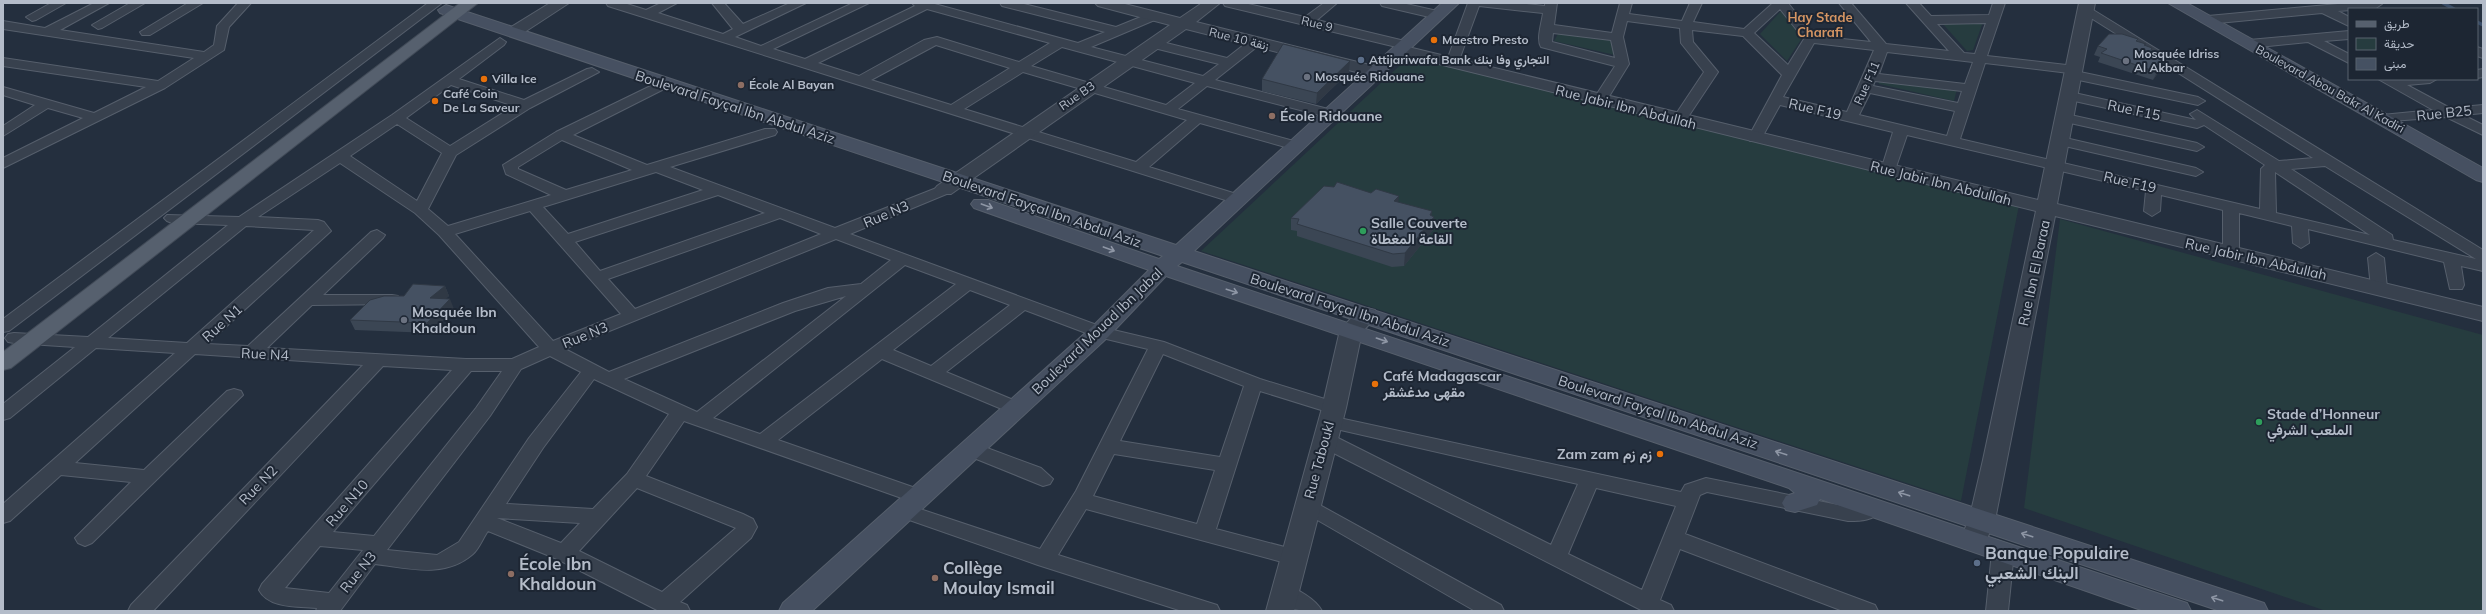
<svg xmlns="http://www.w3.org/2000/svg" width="2486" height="614" font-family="Mulish,Vazirmatn,sans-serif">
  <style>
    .green { fill: #263c3f }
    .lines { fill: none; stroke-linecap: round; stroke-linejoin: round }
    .stream { stroke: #394c67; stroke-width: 3.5 }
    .minor-casing { stroke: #565f6c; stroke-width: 2 }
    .tertiary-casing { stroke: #565f6c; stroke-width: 2 }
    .secondary-casing { stroke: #565f6c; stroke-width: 2 }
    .primary-casing { stroke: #414a57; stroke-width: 2 }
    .minor { fill: #38414e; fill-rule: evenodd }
    .tertiary { fill: #38414e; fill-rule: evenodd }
    .secondary { fill: #465061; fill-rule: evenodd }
    .primary { fill: #56606e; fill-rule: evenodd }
    .wall { fill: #3b4654 }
    .shaded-wall { fill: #303945 }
    .building { fill: #455162; stroke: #303945 }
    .oneway { stroke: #8e96a5 }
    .food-dot { fill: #e8710a; stroke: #1d2633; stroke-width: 1.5 }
    .service-dot { fill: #5c6f8a; stroke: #1d2633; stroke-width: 1.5 }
    .worship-dot { fill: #6b7280; stroke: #1d2633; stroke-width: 1.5 }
    .education-dot { fill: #8d6e63; stroke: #1d2633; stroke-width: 1.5 }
    .leisure-dot { fill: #2e9e5b; stroke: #1d2633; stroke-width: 1.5 }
    .labels { text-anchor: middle; stroke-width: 4; stroke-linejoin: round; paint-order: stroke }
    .far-street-label { font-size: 12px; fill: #b4bcc9; stroke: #1d2633 }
    .far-poi-label { font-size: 12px; font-weight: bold; fill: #b4bcc9; stroke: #1d2633; text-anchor: start }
    .far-neighbourhood-label { font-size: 13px; font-weight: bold; fill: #d59563; stroke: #1d2633 }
    .street-label { font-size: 14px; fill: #b4bcc9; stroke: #1d2633 }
    .poi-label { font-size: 14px; font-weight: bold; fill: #b4bcc9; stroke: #1d2633; text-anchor: start }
    .near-poi-label { font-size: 17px; font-weight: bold; fill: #b4bcc9; stroke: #1d2633; text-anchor: start }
  </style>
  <rect width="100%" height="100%" fill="#242f3e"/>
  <g class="green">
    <polygon points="1781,11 1802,38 1787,61 1760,34"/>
    <polygon points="1983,22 1973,50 1967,51 1943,24"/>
    <polygon points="1559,32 1610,40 1619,56 1554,41"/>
    <polygon points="1411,55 2019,205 1961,501 1201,251"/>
    <polygon points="1878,79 1957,89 1954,101 1879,84"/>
    <polygon points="2060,219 2483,335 2483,611 2326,611 2024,508"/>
  </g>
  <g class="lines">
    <g class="stream">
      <polyline points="2443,3 2454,9"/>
      <polyline points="2477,22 2483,25"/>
    </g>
    <defs>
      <g id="minor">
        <polygon points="51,3 66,3 36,20 32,21 26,17"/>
        <polygon points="94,3 109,3 60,30 204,52 214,45 217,26 238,3 251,3 229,27 224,50 165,88 3,168 3,158 83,118 48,108 3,136 3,126 35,105 3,95 3,87 94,113 146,87 3,66 3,58 158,81 194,58 3,29 3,21 45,28"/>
        <polygon points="130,3 145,3 102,28 98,29 92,25"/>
        <polygon points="188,3 203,3 150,35 142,35 140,32"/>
        <polygon points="428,3 442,3 9,331 3,332 3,319"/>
        <path d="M 606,3 L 624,3 L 646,10 L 661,3 L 677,3 L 658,13 L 723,34 L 733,29 L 712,3 L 724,3 L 743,24 L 790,3 L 806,3 L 735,37 L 761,46 L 853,3 L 869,3 L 773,49 L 805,59 L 915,6 L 912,3 L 931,3 L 1078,43 L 1105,32 L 1002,6 L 1000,3 L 1020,3 L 1116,27 L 1153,12 L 1157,13 L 1159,16 L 1157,19 L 1091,47 L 1203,76 L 1219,64 L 1150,47 L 1148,44 L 1154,40 L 1227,58 L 1250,40 L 1258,40 L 1260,43 L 1258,46 L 1215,80 L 1336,111 L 1338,114 L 1331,118 L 1207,86 L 1178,109 L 1301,143 L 1303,146 L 1296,150 L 1200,123 L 1149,167 L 1243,196 L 1246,199 L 1238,204 L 608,6 ZM 927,9 L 1050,43 L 1019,62 L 937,37 L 924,40 L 859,76 L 818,63 ZM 936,45 L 1010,68 L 951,105 L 871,80 ZM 1062,47 L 1195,83 L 1166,105 L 1031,66 ZM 1023,72 L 1187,120 L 1136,162 L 964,109 Z"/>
        <polygon points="1223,3 1244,3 1305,17 1324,3 1337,3 1317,20 1409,42 1411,45 1405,49 1225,6"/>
        <polygon points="1380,3 1402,3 1442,12 1444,15 1438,19 1382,6"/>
        <path d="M 1468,3 L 1517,3 L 1545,6 L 1545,3 L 1557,3 L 1554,25 L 1612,33 L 1620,3 L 1632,3 L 1629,14 L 1682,21 L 1690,3 L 1702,3 L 1693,22 L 1744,29 L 1773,3 L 1788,3 L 1814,36 L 1871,42 L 1839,3 L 1851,3 L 1886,44 L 1949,51 L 1906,3 L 1919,3 L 1931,16 L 1989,15 L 1993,3 L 2005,3 L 1987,56 L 2075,66 L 2080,67 L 2080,72 L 2198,97 L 2205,101 L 2198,105 L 2074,79 L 2069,78 L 2069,73 L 1985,63 L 1960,139 L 2260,209 L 2261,169 L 2265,165 L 2204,125 L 2197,128 L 2070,100 L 2063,96 L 2070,92 L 2196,120 L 2190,114 L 2197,110 L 2279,161 L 2313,158 L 2080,11 L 2086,7 L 2090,8 L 2483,250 L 2483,271 L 2461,266 L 2464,285 L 2462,289 L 2450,289 L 2444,262 L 2308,229 L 2309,243 L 2301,248 L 2293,243 L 2292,226 L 2239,213 L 2239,253 L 2231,258 L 2223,253 L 2223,210 L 2161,195 L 2160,211 L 2152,216 L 2144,211 L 2146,191 L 1907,135 L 1895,170 L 1888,174 L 1881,170 L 1893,132 L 1780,105 L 1760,141 L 1750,141 L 1748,138 L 1782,75 L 1743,36 L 1692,30 L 1693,42 L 1718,72 L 1684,123 L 1679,124 L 1672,120 L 1704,72 L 1681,43 L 1680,28 L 1627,21 L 1623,37 L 1629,64 L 1605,103 L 1600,104 L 1593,100 L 1615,66 L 1541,47 C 1536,39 1542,22 1543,13 L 1479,6 L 1458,63 L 1452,67 L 1447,66 L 1446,63 ZM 1780,9 L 1804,39 L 1788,65 L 1754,33 ZM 1986,23 L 1975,54 L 1964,53 L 1937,24 ZM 1553,33 L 1611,40 L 1615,58 L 1552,42 ZM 1814,43 L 1874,50 L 1847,112 L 1783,97 ZM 1887,52 L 1973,62 L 1965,84 L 1879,74 ZM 1875,81 L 1962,91 L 1958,103 L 1873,86 ZM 1870,93 L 1955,111 L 1947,136 L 1859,115 ZM 2325,166 L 2476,259 L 2393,240 L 2392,235 L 2291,169 ZM 2275,172 L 2370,235 L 2276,213 Z"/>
        <polygon points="2349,3 2382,4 2376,8 2338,11 2349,17 2349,26 2322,13 2208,24 2202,20 2208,16"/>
        <polygon points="2349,31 2349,39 2324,41 2349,54 2349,63 2308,42 2249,48 2243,44 2249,40"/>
        <path d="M 500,38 L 506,42 L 504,45 L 459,79 L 524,100 L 587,69 L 592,68 L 599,72 L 530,108 L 456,155 L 428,209 L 448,226 L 551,195 L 506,174 L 503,165 L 556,132 L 665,79 L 670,80 L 672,83 L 670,86 L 573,135 L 647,165 L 765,129 L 775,129 L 777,132 L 775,135 L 670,167 L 835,228 L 939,187 L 949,187 L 952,190 L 949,193 L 850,234 L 1105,328 L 1164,342 L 1260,379 L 1341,404 L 1343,408 L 1341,412 L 1334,414 L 1260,391 L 1216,529 L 1300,551 L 1304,557 L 1300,563 L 1293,565 L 1086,509 L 1058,555 L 1217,605 L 1220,611 L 1182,611 L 1038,565 L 895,515 L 892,510 L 895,505 L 902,503 L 1040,549 L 1076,491 L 1148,349 L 1094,336 L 1025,310 L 946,372 L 1023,404 L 1025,408 L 1023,412 L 1016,414 L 1009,412 L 882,359 L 778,440 L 924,491 L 927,496 L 924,501 L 917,503 L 910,501 L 684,421 L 646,476 L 743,514 L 753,519 L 757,527 L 751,538 L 680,602 L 687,605 L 690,611 L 659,611 L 557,559 L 488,531 C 483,538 479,549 473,554 C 444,579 409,568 375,564 L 340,611 L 316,611 L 317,608 C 299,606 269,609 259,590 L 262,584 L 452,370 L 383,366 L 153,611 L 128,611 L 131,605 L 363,365 L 195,354 L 75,463 L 144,470 L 227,391 L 234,389 L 241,391 L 243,395 L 92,543 L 85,546 L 78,543 L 75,538 L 131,482 L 61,475 L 10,521 L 3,523 L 3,504 L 175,353 L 96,348 L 10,418 L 3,420 L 3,404 L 75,347 L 14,343 L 8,342 L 5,338 L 8,334 L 14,333 L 88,337 L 228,225 L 172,223 L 167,221 L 164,218 L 167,215 L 239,217 L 392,115 ZM 451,85 L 514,106 L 450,146 L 406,118 ZM 397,124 L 442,153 L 417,201 L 350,156 ZM 562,140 L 632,170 L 566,190 L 518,169 L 518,167 ZM 340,163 L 415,213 L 439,235 L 539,347 L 512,359 L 466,359 L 267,348 L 312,305 L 398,304 L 400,300 L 398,296 L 392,295 L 323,295 L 383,238 L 385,235 L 377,230 L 371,232 L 248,346 L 207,344 L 331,231 L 324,222 L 318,220 L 258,217 ZM 656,172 L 703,190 L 568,234 L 543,207 ZM 718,195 L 765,213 L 600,271 L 575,242 ZM 530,211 L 621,314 L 553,341 L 455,234 ZM 780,218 L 821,234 L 635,309 L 608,279 ZM 246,226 L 314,230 L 187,343 L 108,338 ZM 836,239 L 891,260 L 861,284 L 828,288 L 783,303 L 609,372 L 565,349 ZM 905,265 L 956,284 L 760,434 L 713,418 ZM 970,290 L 1010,305 L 931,366 L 893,350 ZM 846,296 L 697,412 L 624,379 L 795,311 ZM 1163,354 L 1244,386 L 1220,457 L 1120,441 ZM 550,356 L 581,372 L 529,438 L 459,542 L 437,555 L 387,550 L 490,416 L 521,369 ZM 471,371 L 502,371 L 476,408 L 374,536 L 333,532 ZM 594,379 L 669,414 L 627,474 L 593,509 L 506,504 L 543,448 ZM 1114,454 L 1215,470 L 1197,524 L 1093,496 ZM 637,488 L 736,528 L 662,592 L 579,551 ZM 497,518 L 580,523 L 561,543 ZM 320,546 L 363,550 L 329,593 L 285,588 Z"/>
        <polygon points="2477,47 2483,49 2483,58 2477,56"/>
        <polygon points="2483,69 2483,77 2477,78 2477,70"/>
        <polygon points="2378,79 2437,79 2430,83 2407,85 2450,108 2483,105 2483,113 2463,115 2483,125 2483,135 2446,117 2377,122 2375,119 2377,116 2382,115 2433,110"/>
        <polygon points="2066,114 2197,143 2204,147 2197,151 2061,121 2059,118"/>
        <polygon points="2061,137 2196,168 2203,172 2196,176 2056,144 2054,141"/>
        <polygon points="2376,253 2384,258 2387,288 2385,292 2373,292 2371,288 2368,258"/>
        <path d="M 1330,416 L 1681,492 L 1685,485 L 1706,478 L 1848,507 C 1859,507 1868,501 1879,504 L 1882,509 C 1875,521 1860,521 1848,521 L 1707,492 L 1700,495 L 1685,534 L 1875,605 L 1878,611 L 1843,611 L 1680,549 L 1660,600 L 1671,605 L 1674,611 L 1643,611 L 1318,445 L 1315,440 L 1318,435 L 1325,433 L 1332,435 L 1551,545 L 1578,484 L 1323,426 L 1321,422 L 1323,418 ZM 1596,488 L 1676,506 L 1642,590 L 1568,554 Z"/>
        <polygon points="971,442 1041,468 1053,479 1050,484 1043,486 964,454 961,449 964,444"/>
        <polygon points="1307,498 1501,605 1504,611 1475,611 1300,510 1297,505 1300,500"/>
        <polygon points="2003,544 2010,546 2014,552 2008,611 1986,611 1992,552 1996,546"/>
        <path d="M 1283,584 C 1296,588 1316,599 1322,611 C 1303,611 1283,612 1272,592 L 1275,586 Z"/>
      </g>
      <g id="tertiary">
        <polygon points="550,3 569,3 520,35 508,35 506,32 508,29"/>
        <polygon points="1095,3 1121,3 1180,18 1202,3 1220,3 1196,22 1382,68 1384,72 1382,76 1376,77 1186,29 951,194 937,194 934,190 937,186 1170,25 1098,6"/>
        <polygon points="2079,3 2095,3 2057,204 2483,307 2483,321 2055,216 1995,520 1983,548 1973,551 1963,548 1959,541 1969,520 1983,460 2036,211 1394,53 1392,50 1394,47 1400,45 2038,200"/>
        <polygon points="1367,308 1375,310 1378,315 1362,332 1346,408 1294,611 1266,611 1322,408 1340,330 1359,310"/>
      </g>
      <g id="secondary">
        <polygon points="1442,3 1459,3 1194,251 2264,603 2268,611 2220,611 1182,262 1177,266 2187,603 2191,611 2144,611 1820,499 1817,505 1795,512 1786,510 1782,503 1786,496 1795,493 1789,488 1166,276 1108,337 812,611 779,611 783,603 1092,327 1149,270 974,208 971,204 974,200 988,200 1159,259 1163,256 440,13 438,10 446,5 452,7 1176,245"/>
        <polygon points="2168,3 2187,3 2483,168 2483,182 2476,180"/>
      </g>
      <polygon id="primary" points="460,3 478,3 11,368 3,370 3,352"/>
    </defs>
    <use href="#minor" class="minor-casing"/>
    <use href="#tertiary" class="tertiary-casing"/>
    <use href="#secondary" class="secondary-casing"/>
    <use href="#primary" class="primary-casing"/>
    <use href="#minor" class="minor"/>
    <use href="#tertiary" class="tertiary"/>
    <use href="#secondary" class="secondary"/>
    <use href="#primary" class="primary"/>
  </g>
  <g class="wall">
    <polygon points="2138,39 2137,42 2152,50 2158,52 2157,54 2167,58 2163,66 2153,80 2098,62 2100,57 2094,55 2098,46"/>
    <polygon points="1350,61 1349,72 1316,104 1262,91 1262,79"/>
    <polygon points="1432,211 1431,215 1433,230 1404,266 1392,267 1297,236 1297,231 1291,230 1291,218"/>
    <polygon points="445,286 449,296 445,299 454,309 431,333 355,330 350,320 404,296"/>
  </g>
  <g class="shaded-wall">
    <polygon points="2167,58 2163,66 2153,80 2157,72"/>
    <polygon points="1350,61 1349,72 1316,104 1317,93"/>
    <polygon points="1399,196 1398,208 1394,201"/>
    <polygon points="1432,211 1431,222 1434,217 1433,230 1404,266 1405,253 1430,215"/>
    <polygon points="445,286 449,296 435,308 430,298"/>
    <polygon points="450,299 454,309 431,333 427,323"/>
  </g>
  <g class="building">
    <polygon points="2109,34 2122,34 2138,39 2136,41 2146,44 2144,45 2152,48 2151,50 2158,52 2156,54 2167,58 2157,72 2101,53 2107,49 2098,46"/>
    <polygon points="1283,44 1350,61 1317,93 1262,79"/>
    <polygon points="1337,182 1371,193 1376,189 1399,196 1394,201 1432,211 1430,215 1434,217 1405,253 1393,254 1297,224 1299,219 1291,218 1324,186 1334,187"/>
    <polygon points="413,284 445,286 430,298 450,299 427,323 350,320 370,300 384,296 404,296"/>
  </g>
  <defs><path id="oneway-shaft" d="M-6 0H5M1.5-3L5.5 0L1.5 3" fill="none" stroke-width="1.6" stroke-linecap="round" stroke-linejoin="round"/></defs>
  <g class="oneway">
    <use href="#oneway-shaft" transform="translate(987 206) rotate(20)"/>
    <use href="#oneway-shaft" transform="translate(1109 249) rotate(20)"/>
    <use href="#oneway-shaft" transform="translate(1232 291) rotate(18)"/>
    <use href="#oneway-shaft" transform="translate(1382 340) rotate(19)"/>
    <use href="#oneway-shaft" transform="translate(1781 453) rotate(-162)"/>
    <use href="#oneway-shaft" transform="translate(1904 494) rotate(-162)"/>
    <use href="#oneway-shaft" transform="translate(2027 535) rotate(-162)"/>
    <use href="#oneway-shaft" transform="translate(2217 599) rotate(-162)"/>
  </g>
  <g class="food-dot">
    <circle cx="1434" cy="40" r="4"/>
    <circle cx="484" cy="79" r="4"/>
    <circle cx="435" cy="101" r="4"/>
    <circle cx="1375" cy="384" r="4"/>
    <circle cx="1660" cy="454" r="4"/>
  </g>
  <g class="service-dot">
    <circle cx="1361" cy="60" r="4"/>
    <circle cx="1977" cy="563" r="4"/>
  </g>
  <g class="worship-dot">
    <circle cx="2126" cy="61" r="4"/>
    <circle cx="1307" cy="77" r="4"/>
    <circle cx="404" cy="320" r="4"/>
  </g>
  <g class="education-dot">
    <circle cx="741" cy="85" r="4"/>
    <circle cx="1272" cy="116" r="4"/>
    <circle cx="511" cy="574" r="4"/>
    <circle cx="935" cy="578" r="4"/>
  </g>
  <g class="leisure-dot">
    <circle cx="1363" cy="231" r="4"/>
    <circle cx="2259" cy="422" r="4"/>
  </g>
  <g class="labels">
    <g class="far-street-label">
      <text transform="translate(1317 24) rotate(14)" y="4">Rue 9</text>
      <text transform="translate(1239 39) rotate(14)" y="4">Rue 10 زنقة</text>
      <text transform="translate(1867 83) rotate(-66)" y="4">Rue F11</text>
      <text transform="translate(2330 89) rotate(29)" y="4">Boulevard Abou Bakr Al Kadiri</text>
      <text transform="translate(1077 96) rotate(-35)" y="4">Rue B3</text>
    </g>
    <g class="far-poi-label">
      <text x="1442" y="44">Maestro Presto</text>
      <text x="2134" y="58">Mosquée Idriss<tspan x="2134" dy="14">Al Akbar</tspan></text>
      <text x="1369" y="64">Attijariwafa Bank التجاري وفا بنك</text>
      <text x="1315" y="81">Mosquée Ridouane</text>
      <text x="492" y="83">Villa Ice</text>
      <text x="749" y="89">École Al Bayan</text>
      <text x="443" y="98">Café Coin<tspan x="443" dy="14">De La Saveur</tspan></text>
    </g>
    <g class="far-neighbourhood-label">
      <text x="1820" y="22">Hay Stade<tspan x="1820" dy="15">Charafi</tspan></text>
    </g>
    <g class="street-label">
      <text transform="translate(735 107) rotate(18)" y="5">Boulevard Fayçal Ibn Abdul Aziz</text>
      <text transform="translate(1626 107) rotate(14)" y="5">Rue Jabir Ibn Abdullah</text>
      <text transform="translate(1815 109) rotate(13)" y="5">Rue F19</text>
      <text transform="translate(2134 110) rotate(12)" y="5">Rue F15</text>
      <text transform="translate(2444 113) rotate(-6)" y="5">Rue B25</text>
      <text transform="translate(2130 182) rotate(13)" y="5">Rue F19</text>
      <text transform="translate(1941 183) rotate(14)" y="5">Rue Jabir Ibn Abdullah</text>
      <text transform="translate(1042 209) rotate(19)" y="5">Boulevard Fayçal Ibn Abdul Aziz</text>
      <text transform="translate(886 214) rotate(-23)" y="5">Rue N3</text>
      <text transform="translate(2256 259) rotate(13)" y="5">Rue Jabir Ibn Abdullah</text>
      <text transform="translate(2034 273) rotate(-78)" y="5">Rue Ibn El Baraa</text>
      <text transform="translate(1350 310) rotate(18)" y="5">Boulevard Fayçal Ibn Abdul Aziz</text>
      <text transform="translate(222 323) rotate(-42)" y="5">Rue N1</text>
      <text transform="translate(1097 331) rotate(-44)" y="5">Boulevard Mouad Ibn Jabal</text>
      <text transform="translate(585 335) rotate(-22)" y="5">Rue N3</text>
      <text transform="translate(265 354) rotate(3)" y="5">Rue N4</text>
      <text transform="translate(1658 412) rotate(18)" y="5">Boulevard Fayçal Ibn Abdul Aziz</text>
      <text transform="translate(1319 460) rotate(-75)" y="5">Rue Taboukl</text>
      <text transform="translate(258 485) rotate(-46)" y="5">Rue N2</text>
      <text transform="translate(347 503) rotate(-49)" y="5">Rue N10</text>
      <text transform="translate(358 572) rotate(-51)" y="5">Rue N3</text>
    </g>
    <g class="poi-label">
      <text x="1280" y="121">École Ridouane</text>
      <text x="1371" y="228">Salle Couverte<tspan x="1371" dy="16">القاعة المغطاة</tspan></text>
      <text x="412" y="317">Mosquée Ibn<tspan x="412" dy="16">Khaldoun</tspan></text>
      <text x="1383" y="381">Café Madagascar<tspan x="1383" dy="16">مقهى مدغشقر</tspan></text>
      <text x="2267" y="419">Stade d’Honneur<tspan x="2267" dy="16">الملعب الشرفي</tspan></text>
      <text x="1652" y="459" text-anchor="end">Zam zam زم زم</text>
    </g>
    <g class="near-poi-label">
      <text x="1985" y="559">Banque Populaire<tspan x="1985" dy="20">البنك الشعبي</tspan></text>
      <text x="519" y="570">École Ibn<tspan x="519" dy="20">Khaldoun</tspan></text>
      <text x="943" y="574">Collège<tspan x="943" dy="20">Moulay Ismail</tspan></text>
    </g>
  </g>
  <rect width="2486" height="614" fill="none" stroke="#b4bcc9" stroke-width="8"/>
  <rect x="2348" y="8" width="130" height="72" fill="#1d2633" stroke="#59626f"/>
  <rect x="2356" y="21" width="20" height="6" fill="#56606e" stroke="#59626f"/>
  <text x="2384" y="28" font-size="12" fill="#b4bcc9">طريق</text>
  <rect x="2356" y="38" width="20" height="12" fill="#263c3f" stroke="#59626f"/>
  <text x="2384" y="48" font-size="12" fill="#b4bcc9">حديقة</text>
  <rect x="2356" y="58" width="20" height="12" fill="#455162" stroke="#59626f"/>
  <text x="2384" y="68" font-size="12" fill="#b4bcc9">مبنى</text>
</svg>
